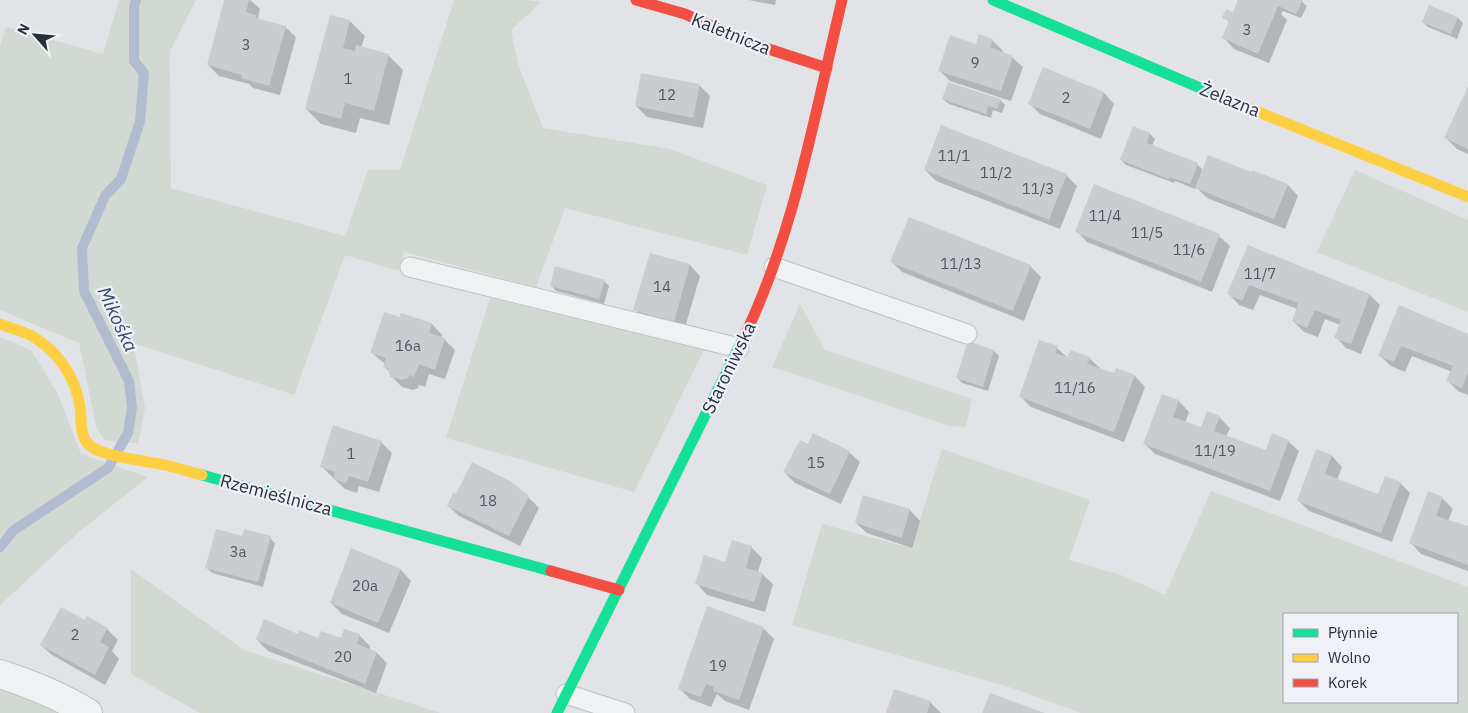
<svg xmlns="http://www.w3.org/2000/svg" width="1468" height="713" font-family="'IBM Plex Sans',sans-serif">
  <style>
    .green { fill: #d1d9d2; fill-rule: evenodd }
    .shadow { fill: #0003 }
    .lines { fill: none; stroke-linecap: round; stroke-linejoin: round }
    .stream { stroke: #b2bcd0; stroke-width: 10 }
    .building { fill: #cbccd0 }
    .lane-casing { stroke: #c0c1c4; stroke-width: 21 }
    .street-casing { stroke: #c0c1c4; stroke-width: 30 }
    .lane { stroke: #f0f1f3; stroke-width: 19 }
    .street { stroke: #f0f1f3; stroke-width: 28 }
    .fast { stroke: #16e098; stroke-width: 11 }
    .slow { stroke: #ffcf43; stroke-width: 11 }
    .jam { stroke: #f24e42; stroke-width: 11 }
    .labels { text-anchor: middle; stroke-width: 4.5; stroke-linejoin: round; paint-order: stroke }
    .number-label { font-size: 15px; fill: #525663 }
    .street-label { font-size: 18px; fill: #292e3e; stroke: #eff1f6 }
    .water-label { font-size: 19px; font-style: italic; fill: #36486f; stroke: #eff1f6 }
  </style>
  <rect width="100%" height="100%" fill="#e2e3e6"/>
  <g class="green">
    <polygon points="119,0 196,0 170,51 171,188 345,236 368,170 400,170 454,0 528,0 541,2 511,30 518,64 543,128 670,149 767,185 747,255 565,208 536,287 404,252 399,271 345,255 294,395 133,343 145,408 138,444 104,440 96,426 79,343 0,310 0,46 6,27 103,54"/>
    <polygon points="1355,170 1468,220 1468,312 1317,252"/>
    <polygon points="490,298 704,350 634,492 446,438"/>
    <polygon points="800,304 825,350 972,399 966,427 949,426 772,367"/>
    <polygon points="0,337 31,350 58,394 81,454 148,477 80,531 0,605"/>
    <path d="M 942,449 L 1090,500 L 1069,560 L 1124,576 L 1165,595 L 1211,491 L 1468,587 L 1468,713 L 1081,713 L 1009,687 L 792,625 L 822,524 L 911,548 ZM 1284,614 L 1457,614 L 1457,702 L 1284,702 Z"/>
    <polygon points="131,569 244,650 441,713 200,713 131,674"/>
    <polygon points="0,683 78,713 0,713"/>
  </g>
  <g class="shadow">
    <polygon points="225,0 250,0 260,9 258,18 260,20 285,27 296,37 280,95 253,88 249,84 219,76 208,65"/>
    <polygon points="749,0 776,0 775,5"/>
    <polygon points="1239,0 1300,0 1307,6 1301,18 1283,11 1281,14 1287,20 1269,63 1234,49 1224,38 1230,23 1224,17 1234,13"/>
    <polygon points="1430,6 1458,18 1463,23 1457,39 1428,27 1423,22"/>
    <polygon points="350,21 365,36 361,48 388,55 403,70 389,125 360,118 356,133 321,124 306,109"/>
    <polygon points="992,40 1003,51 1002,53 1012,57 1023,67 1011,101 950,81 939,70 976,46"/>
    <polygon points="1044,69 1104,93 1114,104 1101,139 1040,114 1030,104"/>
    <polygon points="699,85 710,96 703,128 647,117 636,106"/>
    <polygon points="1468,89 1468,154 1457,149 1446,138"/>
    <polygon points="943,99 1000,100 1005,105 1002,113 993,110 991,118 949,104"/>
    <polygon points="1133,128 1150,134 1155,139 1152,146 1197,164 1203,170 1253,174 1253,171 1288,185 1298,196 1285,229 1207,198 1196,187 1195,189 1175,181 1174,183 1126,165 1121,160"/>
    <polygon points="925,170 1066,175 1077,186 1060,229 936,181"/>
    <polygon points="1095,186 1219,236 1230,246 1212,292 1087,242 1077,231"/>
    <polygon points="1248,246 1370,295 1380,305 1361,354 1346,348 1336,337 1340,325 1325,319 1318,337 1304,332 1293,321 1298,309 1260,295 1253,310 1239,305 1229,294"/>
    <polygon points="650,254 690,265 700,276 684,331 645,320 635,309"/>
    <polygon points="892,262 1030,266 1041,277 1024,321 902,272"/>
    <polygon points="604,281 609,286 604,304 556,291 551,285"/>
    <polygon points="1399,307 1468,335 1468,395 1458,391 1448,381 1452,372 1412,356 1405,372 1391,366 1380,356"/>
    <polygon points="400,319 432,324 442,335 441,338 445,340 455,350 445,379 429,374 425,387 419,385 418,388 413,390 402,387 391,376 390,372 384,366 385,364 372,353"/>
    <polygon points="968,343 994,351 999,356 988,391 962,383 957,377"/>
    <polygon points="1057,348 1068,358 1089,358 1100,368 1100,370 1114,375 1117,369 1135,376 1145,387 1124,442 1031,407 1021,397"/>
    <polygon points="1163,395 1179,401 1189,412 1185,423 1201,429 1219,417 1230,428 1226,437 1267,452 1288,441 1299,451 1280,501 1155,454 1144,443"/>
    <polygon points="381,442 392,453 379,492 359,486 357,493 345,489 322,467"/>
    <polygon points="809,446 849,452 860,462 841,504 795,483 784,472"/>
    <polygon points="1317,451 1332,456 1342,467 1337,480 1379,495 1400,483 1410,493 1392,542 1309,511 1298,500"/>
    <polygon points="456,496 528,497 539,508 520,546 459,516 448,506"/>
    <polygon points="1442,498 1453,509 1448,521 1468,527 1468,571 1421,554 1411,543"/>
    <polygon points="910,510 920,521 912,548 867,533 856,523"/>
    <polygon points="243,538 270,538 275,543 263,587 212,573 207,568"/>
    <polygon points="751,547 762,558 758,572 762,574 773,584 765,612 707,595 697,584"/>
    <polygon points="352,550 401,570 411,581 389,633 342,614 331,603"/>
    <polygon points="708,608 764,629 774,639 749,710 725,701 717,694 711,707 690,699 679,688"/>
    <polygon points="86,622 107,629 118,640 112,651 119,659 105,685 52,655 41,645"/>
    <polygon points="345,630 360,636 370,646 369,650 377,653 387,663 376,693 268,651 257,640 299,635 319,640 341,640"/>
    <polygon points="930,702 941,713 887,713"/>
  </g>
  <g class="lines">
    <polyline class="stream" points="0,547 14,530 108,468 128,433 132,408 129,381 84,291 82,248 105,196 121,179 140,121 144,73 134,61 134,7 136,0"/>
  </g>
  <g class="building">
    <polygon points="224,0 249,0 246,12 256,15 256,18 286,26 269,86 241,78 242,75 207,65"/>
    <polygon points="1238,0 1303,0 1296,14 1278,6 1258,54 1222,38 1229,21 1222,18 1226,9 1233,12"/>
    <polygon points="1429,5 1458,17 1451,34 1422,22"/>
    <polygon points="330,15 350,20 343,48 355,51 356,45 389,54 374,111 345,103 341,119 305,109"/>
    <polygon points="979,34 993,39 990,47 1013,56 1001,91 938,71 950,35 976,44"/>
    <polygon points="1043,67 1104,92 1090,129 1028,104"/>
    <polygon points="641,73 700,84 693,118 635,106"/>
    <polygon points="948,82 1001,99 997,109 988,106 986,114 942,99"/>
    <polygon points="1468,86 1468,149 1444,138"/>
    <polygon points="941,125 1067,174 1049,220 924,170"/>
    <polygon points="1133,126 1150,133 1147,143 1198,163 1190,184 1170,177 1169,179 1120,160"/>
    <polygon points="1208,155 1252,172 1252,170 1288,184 1274,219 1195,188"/>
    <polygon points="1094,184 1220,234 1201,282 1075,232"/>
    <polygon points="909,217 1031,265 1013,311 890,262"/>
    <polygon points="1248,245 1370,294 1351,344 1334,338 1341,320 1315,310 1307,328 1292,321 1298,303 1249,285 1242,301 1227,294"/>
    <polygon points="650,253 690,264 674,322 633,310"/>
    <polygon points="555,266 605,280 599,299 550,286"/>
    <polygon points="1399,305 1468,334 1468,373 1462,388 1446,381 1453,366 1401,346 1394,362 1378,356"/>
    <polygon points="384,312 400,317 401,313 432,323 429,333 445,338 435,370 419,364 414,377 409,375 408,378 402,380 390,377 388,368 383,367 386,358 370,353"/>
    <polygon points="1039,340 1058,346 1055,353 1067,357 1071,350 1090,357 1087,364 1114,373 1116,368 1135,375 1114,432 1019,397"/>
    <polygon points="968,341 994,350 983,387 956,378"/>
    <polygon points="1162,394 1179,400 1173,417 1201,427 1207,411 1220,416 1214,431 1266,450 1272,433 1289,440 1270,491 1143,444"/>
    <polygon points="333,425 382,441 368,482 349,476 346,483 333,479 335,472 320,467"/>
    <polygon points="813,433 850,451 830,494 783,472 800,440 808,444"/>
    <polygon points="1316,449 1332,455 1325,474 1378,494 1385,476 1401,482 1381,533 1297,501"/>
    <polygon points="472,462 512,482 529,496 509,536 447,506 453,493 456,494"/>
    <polygon points="1428,491 1443,497 1436,516 1468,526 1468,565 1409,543"/>
    <polygon points="863,495 910,509 902,538 855,523"/>
    <polygon points="216,529 242,536 244,529 271,536 258,582 205,568"/>
    <polygon points="732,540 752,546 746,568 763,573 754,602 695,584 704,555 725,562"/>
    <polygon points="351,548 401,569 378,623 330,603"/>
    <polygon points="707,606 764,627 739,700 713,691 714,687 706,684 701,697 678,689"/>
    <polygon points="61,607 85,620 87,616 108,628 100,642 109,647 95,675 40,645"/>
    <polygon points="264,619 298,634 299,630 318,638 321,631 341,638 344,629 360,634 357,644 377,652 365,684 256,640"/>
    <polygon points="894,689 931,701 927,713 886,713"/>
    <polygon points="990,693 1045,713 982,713"/>
  </g>
  <g class="lines">
    <defs>
      <g id="lane">
        <polyline points="410,267 739,348"/>
        <polyline points="774,267 967,334"/>
        <polyline points="566,694 625,713"/>
      </g>
      <path id="street" d="M 0,674 C 31,684 61,696 88,713"/>
    </defs>
    <use href="#lane" class="lane-casing"/>
    <use href="#street" class="street-casing"/>
    <use href="#lane" class="lane"/>
    <use href="#street" class="street"/>
    <g class="fast">
      <polyline points="993,0 1219,96"/>
      <polyline points="202,475 551,571"/>
      <polyline points="557,713 742,341"/>
    </g>
    <g class="slow">
      <polyline points="1219,96 1468,197"/>
      <path d="M 0,324 C 10,328 23,331 32,336 C 58,351 76,378 80,407 C 82,419 79,434 88,444 C 101,457 147,461 165,465 C 178,468 190,472 202,475"/>
    </g>
    <g class="jam">
      <polyline points="636,0 685,14 747,42 827,68"/>
      <path d="M 742,341 C 794,236 815,113 842,0"/>
      <polyline points="551,571 619,590"/>
    </g>
  </g>
  <g class="labels">
    <g class="number-label">
      <text x="1247" y="35">3</text>
      <text x="246" y="50">3</text>
      <text x="975" y="68">9</text>
      <text x="348" y="84">1</text>
      <text x="667" y="100">12</text>
      <text x="1066" y="103">2</text>
      <text x="954" y="161">11/1</text>
      <text x="996" y="178">11/2</text>
      <text x="1038" y="194">11/3</text>
      <text x="1105" y="221">11/4</text>
      <text x="1147" y="238">11/5</text>
      <text x="1189" y="255">11/6</text>
      <text x="961" y="269">11/13</text>
      <text x="1260" y="279">11/7</text>
      <text x="662" y="292">14</text>
      <text x="408" y="351">16a</text>
      <text x="1075" y="393">11/16</text>
      <text x="1215" y="456">11/19</text>
      <text x="351" y="459">1</text>
      <text x="816" y="468">15</text>
      <text x="488" y="506">18</text>
      <text x="238" y="557">3a</text>
      <text x="365" y="591">20a</text>
      <text x="75" y="640">2</text>
      <text x="343" y="662">20</text>
      <text x="718" y="671">19</text>
    </g>
    <g class="street-label">
      <text transform="translate(731 34) rotate(22)" y="6">Kaletnicza</text>
      <text transform="translate(1230 100) rotate(22)" y="6">Żelazna</text>
      <text transform="translate(729 368) rotate(-64)" y="6">Staroniwska</text>
      <text transform="translate(276 495) rotate(15)" y="6">Rzemieślnicza</text>
    </g>
    <g class="water-label">
      <text transform="translate(118 319) rotate(65)" y="7">Mikośka</text>
    </g>
  </g>
  <rect x="1283" y="613" width="175" height="90" fill="#eff1f6" stroke="#a0a3ac"/>
  <rect x="1293" y="629" width="25" height="8" fill="#16e098" stroke="#a0a3ac"/>
  <text x="1328" y="638" font-size="15" fill="#292e3e">Płynnie</text>
  <rect x="1293" y="654" width="25" height="8" fill="#ffcf43" stroke="#a0a3ac"/>
  <text x="1328" y="663" font-size="15" fill="#292e3e">Wolno</text>
  <rect x="1293" y="679" width="25" height="8" fill="#f24e42" stroke="#a0a3ac"/>
  <text x="1328" y="688" font-size="15" fill="#292e3e">Korek</text>
  <g transform="translate(35 35) rotate(297)" stroke="#eff1f6" stroke-width="4" paint-order="stroke">
  <path d="M0-4L9 19L0 12L-9 19Z" fill="#292e3e"/>
  <text y="-8" font-size="14" font-weight="bold" text-anchor="middle" fill="#292e3e">N</text>
  </g>
</svg>
